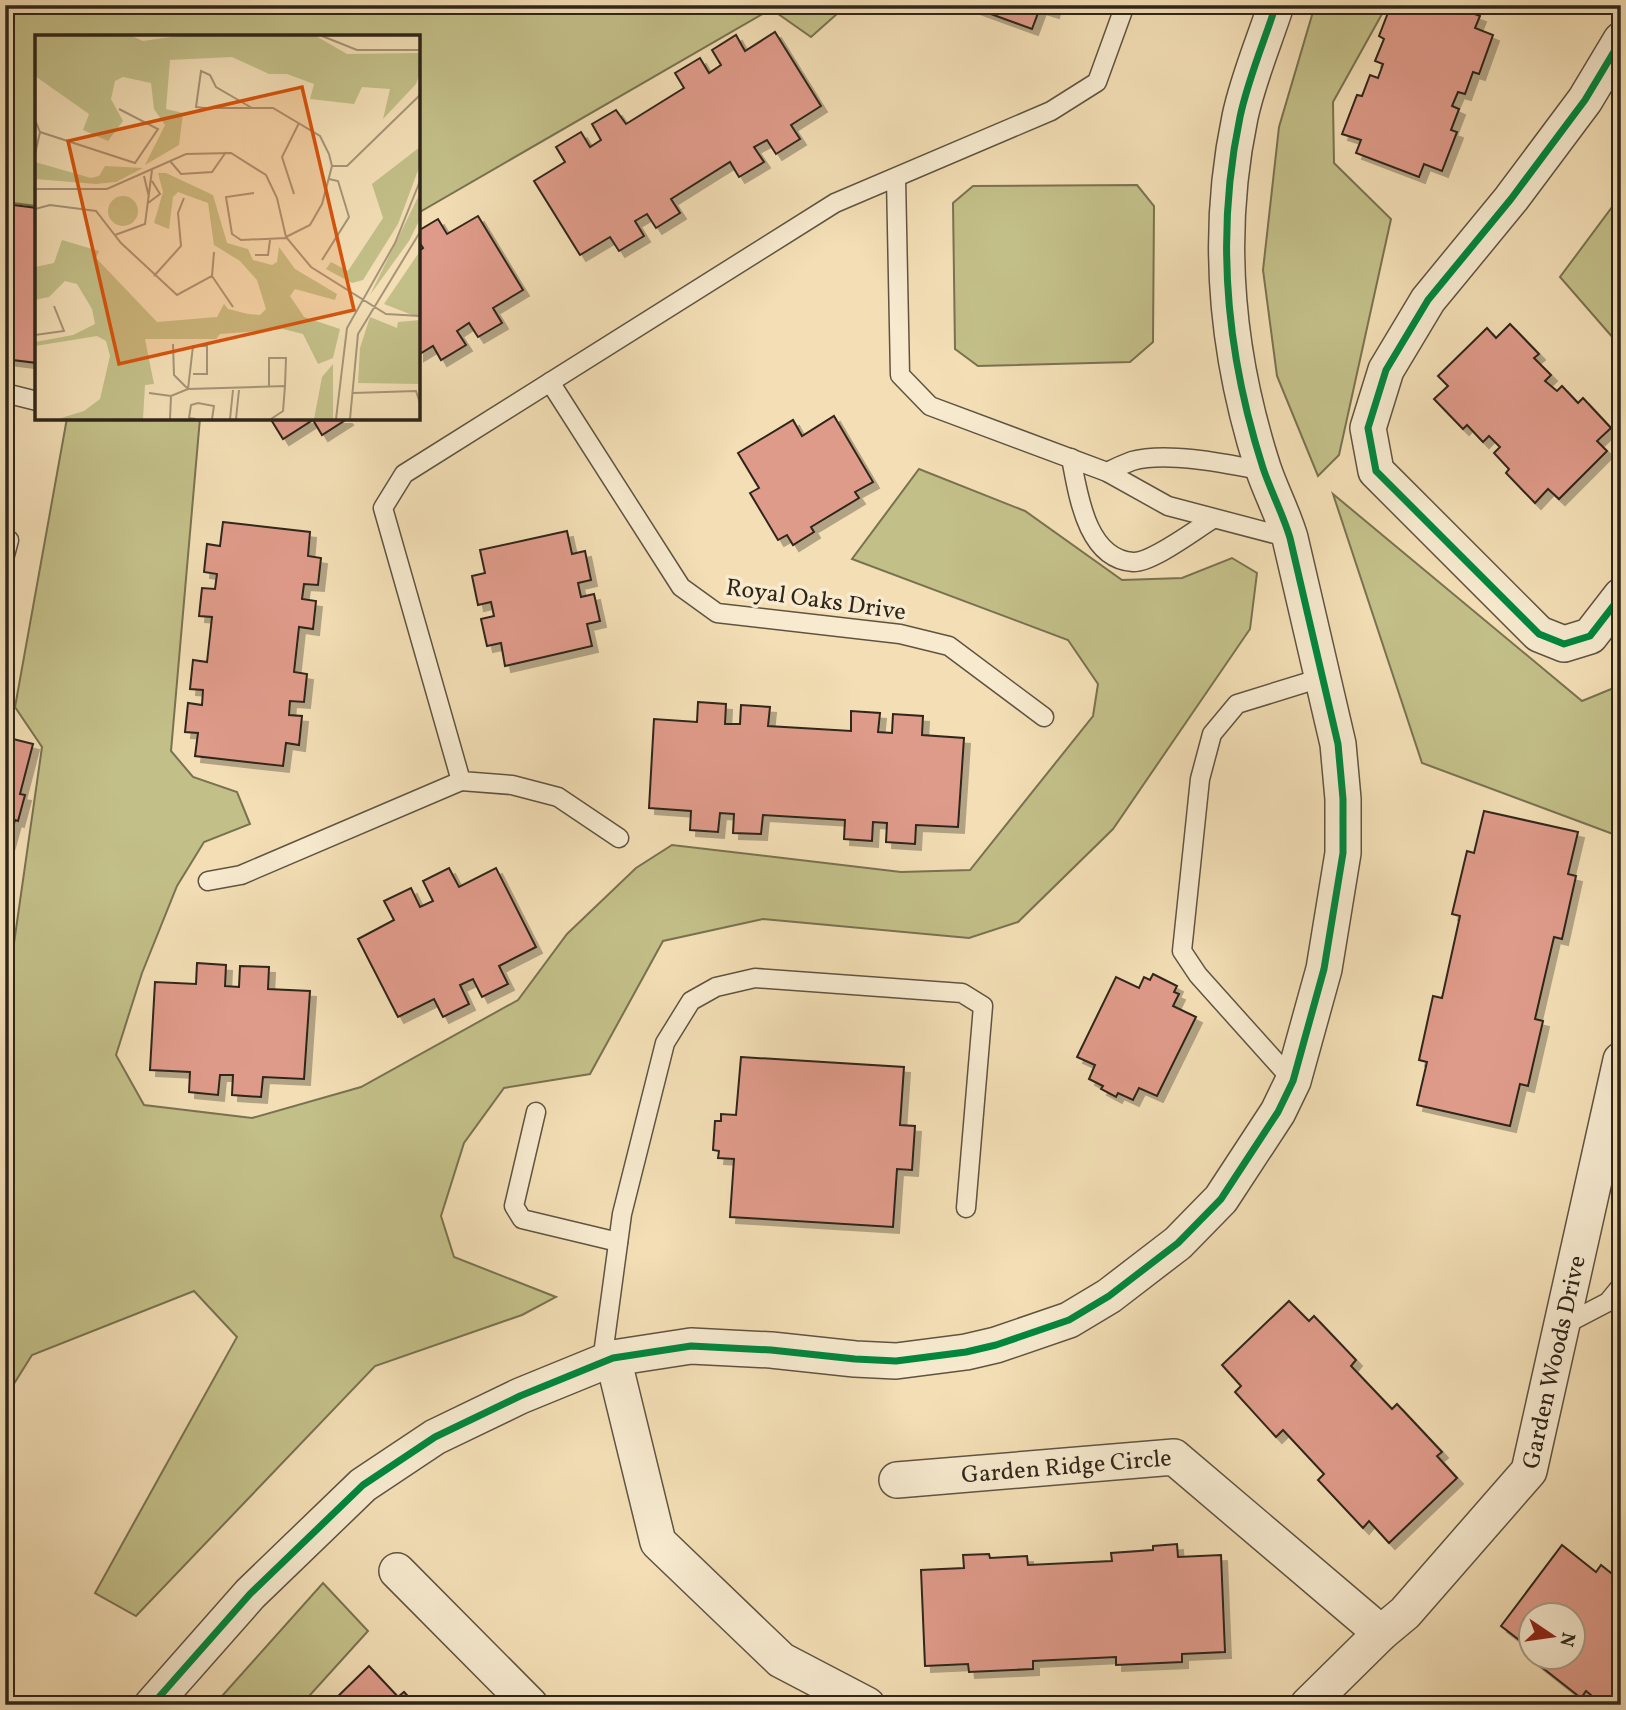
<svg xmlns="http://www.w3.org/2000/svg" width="1626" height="1710" font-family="Vollkorn,serif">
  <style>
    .green { fill: #c3bf88; stroke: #797251; stroke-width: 2 }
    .building { fill: #df9b8a; stroke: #2f261a; stroke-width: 2; filter: url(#shadow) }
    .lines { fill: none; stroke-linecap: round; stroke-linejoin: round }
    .lane-casing { stroke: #605441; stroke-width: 21 }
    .street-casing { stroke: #605441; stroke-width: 38 }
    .lane { stroke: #f7eacf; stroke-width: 18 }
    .street { stroke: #f7eacf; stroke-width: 35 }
    .cycleway-casing { stroke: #f7eacf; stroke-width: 11 }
    .cycleway { stroke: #00873e; stroke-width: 7 }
    .labels { text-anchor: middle; stroke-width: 7; stroke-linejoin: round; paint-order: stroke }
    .street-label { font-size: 24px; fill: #2f261a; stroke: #f7eacf }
    .inset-road { fill: none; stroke: #a59477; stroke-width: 2 }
    .view { fill: #d6540d; fill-opacity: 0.15; stroke: #d6540d; stroke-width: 3.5 }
    .inset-edge { fill: none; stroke: #2f261a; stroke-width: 3.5 }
  </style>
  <defs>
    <filter id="shadow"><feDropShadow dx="6" dy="6" stdDeviation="0" flood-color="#0004"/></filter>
  </defs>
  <rect width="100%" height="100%" fill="#f3deb5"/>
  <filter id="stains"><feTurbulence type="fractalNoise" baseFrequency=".00286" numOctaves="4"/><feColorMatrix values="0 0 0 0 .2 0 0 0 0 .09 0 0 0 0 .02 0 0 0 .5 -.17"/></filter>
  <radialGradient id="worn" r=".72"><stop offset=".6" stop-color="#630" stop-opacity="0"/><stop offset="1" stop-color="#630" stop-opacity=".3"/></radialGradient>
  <g class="green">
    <polygon points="5,5 847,5 811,37 771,9 418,213 418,37 37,37 37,206 5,202"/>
    <polygon points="1315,5 1387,5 1333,102 1334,163 1391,219 1339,455 1318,476 1277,376 1263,270 1279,127"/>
    <polygon points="1137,185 1154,206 1153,342 1130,362 978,366 955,349 953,203 973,186"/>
    <polygon points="1621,195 1621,347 1560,277"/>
    <polygon points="67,418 200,418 171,751 193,777 237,792 250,824 204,842 177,886 142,973 116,1055 144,1105 252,1118 361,1087 518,1000 567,934 636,868 672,845 901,872 970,870 1093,716 1098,684 1068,640 852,559 919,469 1025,511 1122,580 1182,578 1232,558 1257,573 1250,629 1113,829 1018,922 969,938 763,919 663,941 590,1074 504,1088 464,1143 441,1216 454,1257 556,1297 522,1315 375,1366 136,1616 95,1593 237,1337 194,1291 32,1355 5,1398 5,1006 42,747 15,707"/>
    <polygon points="1333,494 1582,701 1621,685 1621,837 1422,763"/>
    <polygon points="323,1583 368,1631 301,1705 214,1705"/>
  </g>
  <g class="building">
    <polygon points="966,5 1055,5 1053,12 1040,8 1032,29"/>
    <polygon points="1391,5 1452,5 1480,16 1475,28 1493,35 1479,74 1473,72 1465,94 1458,92 1452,106 1459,109 1451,130 1457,132 1442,171 1424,164 1419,177 1356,153 1361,140 1342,134 1357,95 1362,96 1370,75 1378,78 1383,64 1375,61 1384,39 1379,36"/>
    <polygon points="775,32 821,106 791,125 800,139 776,154 767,140 754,147 764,162 739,177 730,162 671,199 680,213 656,228 647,214 635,221 644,236 619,251 610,237 580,255 534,181 565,162 556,147 581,132 590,147 601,140 592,124 616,110 626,124 684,88 675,73 700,58 709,73 721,65 712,50 736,35 745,51"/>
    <polygon points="5,204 37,208 37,363 5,359"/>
    <polygon points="478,216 523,290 493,308 502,323 478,337 469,323 457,331 466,345 441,360 433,346 418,355 418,252 423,248 418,240 418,231 438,219 447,234"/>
    <polygon points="1510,324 1539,354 1534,358 1551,375 1545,381 1557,391 1562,386 1578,403 1583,398 1611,428 1597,441 1607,451 1559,499 1548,489 1535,503 1506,473 1509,469 1494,453 1500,447 1489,436 1483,442 1467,425 1463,429 1434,399 1448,386 1438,376 1487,328 1496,338"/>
    <polygon points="834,416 873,482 855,492 859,498 811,527 814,532 793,545 787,535 778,540 750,493 759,488 738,453 793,420 802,436"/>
    <polygon points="270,418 346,418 347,419 322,435 313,420 283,439"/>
    <polygon points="223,522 310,532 308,556 321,558 318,585 304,584 302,599 316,601 313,629 299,627 294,672 307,674 304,702 290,701 289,715 302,716 299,745 286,743 283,766 195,756 198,733 185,732 188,703 202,705 203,690 190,689 193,660 207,662 212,617 199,616 202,588 215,589 217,574 204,572 207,544 220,546"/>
    <polygon points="567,531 572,554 585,551 591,580 578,583 581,597 594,594 600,621 587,624 592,646 505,666 501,643 487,646 481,619 494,616 491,602 478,605 472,576 485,573 480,550"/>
    <polygon points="698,702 726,704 725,724 740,724 741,705 770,707 768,726 851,731 851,711 880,713 878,732 892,733 893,714 923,716 922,735 964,738 958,827 916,825 915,844 886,842 887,823 873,822 872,841 844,839 845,820 763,815 761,834 733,833 734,814 720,813 718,832 690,830 691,811 649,808 654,719 697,722"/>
    <polygon points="5,737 33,744 20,794 25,795 18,821 15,820 5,856"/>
    <polygon points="1484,811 1578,832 1568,874 1576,876 1562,939 1554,937 1535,1019 1543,1021 1528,1086 1520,1084 1510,1126 1417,1105 1427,1062 1419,1060 1433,996 1442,998 1460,916 1452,914 1467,851 1474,853"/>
    <polygon points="449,868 459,887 496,868 536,947 499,966 508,984 482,997 473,979 460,985 469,1004 443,1017 434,999 398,1017 358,939 394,920 384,901 411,888 420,907 433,901 423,881"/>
    <polygon points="197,963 226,965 225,986 239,987 240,966 269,967 268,989 310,991 304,1079 263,1077 261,1097 232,1095 233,1075 220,1075 218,1095 189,1092 190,1072 150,1070 155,982 196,984"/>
    <polygon points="1153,974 1177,986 1174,992 1179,994 1173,1006 1196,1017 1157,1096 1139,1088 1133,1100 1118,1093 1116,1097 1101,1089 1103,1086 1089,1079 1095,1065 1077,1057 1116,977 1139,988 1144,977 1150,980"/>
    <polygon points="741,1057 904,1067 900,1125 915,1126 912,1170 897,1169 893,1227 730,1217 734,1159 718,1158 719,1151 713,1150 715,1121 721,1121 721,1114 736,1115"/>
    <polygon points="1289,1301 1309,1321 1314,1316 1356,1360 1351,1366 1392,1409 1397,1404 1442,1452 1437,1456 1457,1478 1389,1543 1369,1521 1363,1528 1318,1480 1324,1474 1283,1430 1276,1437 1235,1392 1241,1386 1222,1365"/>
    <polygon points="1177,1544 1178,1557 1221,1555 1225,1652 1182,1654 1182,1662 1116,1665 1116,1657 1033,1661 1033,1669 969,1672 968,1664 925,1666 921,1570 964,1568 963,1555 989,1554 990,1558 1027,1556 1028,1565 1112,1561 1111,1553 1153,1550 1153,1546"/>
    <polygon points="1562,1545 1596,1572 1601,1565 1621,1581 1621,1705 1603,1705 1586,1691 1581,1698 1530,1658 1532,1656 1574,1658 1574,1616 1532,1616 1532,1650 1501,1626"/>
    <polygon points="369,1666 398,1697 404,1692 416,1705 329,1705"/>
  </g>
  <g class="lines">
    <defs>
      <g id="lane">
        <polyline points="896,178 900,375 930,406 1107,472 1168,506 1290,538"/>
        <polyline points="550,382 681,587 717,613 900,634 949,646 1044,717"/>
        <polyline points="5,393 37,401"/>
        <path d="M 1071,458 C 1078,493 1086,559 1133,562 C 1152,563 1196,529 1213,519"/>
        <path d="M 1107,472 C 1115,468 1124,464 1132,461 C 1167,451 1228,464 1264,471"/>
        <polyline points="5,540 9,540 5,555"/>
        <polyline points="619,838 558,797 512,785 461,781 383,508 404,474 835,203 1051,111 1097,82 1125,5"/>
        <polyline points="208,881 241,875 461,781"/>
        <polyline points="1293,1081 1198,975 1182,951 1200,779 1212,734 1237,704 1321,678"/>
        <polyline points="536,1112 514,1206 522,1219 618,1242"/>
        <polyline points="1562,1326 1608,1302 1621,1286"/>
        <polyline points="602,1362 622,1214 665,1043 691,1001 716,987 755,978 962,993 983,1006 966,1208"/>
      </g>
      <g id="street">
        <polyline points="1621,40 1585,100 1511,199 1428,300 1386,370 1368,428 1376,471 1539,634 1564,644 1590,636 1621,596"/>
        <polyline points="613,1358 658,1542 781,1660 867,1705"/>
        <path id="s1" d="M 897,1480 L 1174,1457 L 1381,1633"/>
        <polyline points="397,1571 530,1705"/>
        <path d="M 152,1705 L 250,1594 L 363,1485 L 435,1437 L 520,1396 L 613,1358 L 691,1346 L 771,1350 L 855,1359 L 896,1361 L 966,1352 L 996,1345 L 1069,1320 L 1109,1296 L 1178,1243 L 1221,1199 L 1278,1112 L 1293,1081 L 1324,969 L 1343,853 L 1343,799 L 1338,744 L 1290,538 C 1283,514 1271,492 1263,468 C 1226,353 1215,236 1240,117 C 1248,79 1264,42 1276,5"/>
        <path id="s2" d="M 1308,1705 L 1381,1633 L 1405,1613 L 1529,1471 L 1621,1060"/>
      </g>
    </defs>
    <use href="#lane" class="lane-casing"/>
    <use href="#street" class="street-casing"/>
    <use href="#lane" class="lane"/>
    <use href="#street" class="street"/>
    <defs>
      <g id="cycleway">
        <polyline points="1621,40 1585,100 1511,199 1428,300 1386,370 1368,428 1376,471 1539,634 1564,644 1590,636 1621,596"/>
        <path d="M 152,1705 L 250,1594 L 363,1485 L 435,1437 L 520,1396 L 613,1358 L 691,1346 L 771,1350 L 855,1359 L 896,1361 L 966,1352 L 996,1345 L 1069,1320 L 1109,1296 L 1178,1243 L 1221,1199 L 1278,1112 L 1293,1081 L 1324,969 L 1343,853 L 1343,799 L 1338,744 L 1290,538 C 1283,514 1271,492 1263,468 C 1226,353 1215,236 1240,117 C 1248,79 1264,42 1276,5"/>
      </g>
    </defs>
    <use href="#cycleway" class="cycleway-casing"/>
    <use href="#cycleway" class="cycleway"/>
  </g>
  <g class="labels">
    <g class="street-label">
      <text transform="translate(816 599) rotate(8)" y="8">Royal Oaks Drive</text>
      <text dy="8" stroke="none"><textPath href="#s2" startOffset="434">Garden Woods Drive</textPath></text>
      <text dy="8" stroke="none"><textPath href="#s1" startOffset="170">Garden Ridge Circle</textPath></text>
    </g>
  </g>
  <g transform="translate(35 35)">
    <rect width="385" height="385" fill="#f3deb5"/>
    <path d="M 0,1 L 97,1 L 108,6 L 143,1 L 281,1 L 312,19 L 385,18 L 385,38 L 381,49 L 348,84 L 355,54 L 327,52 L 319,69 L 275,64 L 279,49 L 252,39 L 234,39 L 197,22 L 135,25 L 131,74 L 148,78 L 144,110 L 110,130 L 130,90 L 119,74 L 116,48 L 88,42 L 80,46 L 76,64 L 88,86 L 73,106 L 48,95 L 54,79 L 0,41 ZM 385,112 L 385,130 L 363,189 L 328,245 L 317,248 L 291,234 L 296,227 L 313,236 L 348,183 L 337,149 ZM 0,127 L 56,143 L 64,141 L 70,131 L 108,133 L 81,147 L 61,149 L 0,144 ZM 123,138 L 131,138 L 178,160 L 192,208 L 213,214 L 218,225 L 237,230 L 242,227 L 244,212 L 260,234 L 302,259 L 300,265 L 260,254 L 255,261 L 269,282 L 305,294 L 298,323 L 283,329 L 268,299 L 248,294 L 185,299 L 181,304 L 110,304 L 119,349 L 110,350 L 108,384 L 23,384 L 49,376 L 65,364 L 75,321 L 71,306 L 62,301 L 0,311 L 0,307 L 38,300 L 60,289 L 57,274 L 42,249 L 30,246 L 14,262 L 0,265 L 0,232 L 19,228 L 27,205 L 64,216 L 61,223 L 122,287 L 182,282 L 189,269 L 193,274 L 213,279 L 225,280 L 231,274 L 222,245 L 205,226 L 179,210 L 173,168 L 143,157 L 138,162 L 134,194 L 119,188 L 128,157 ZM 385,158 L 385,184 L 374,206 L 335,260 ZM73 176a15 15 0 1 1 30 0a15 15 0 1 1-30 0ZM 385,216 L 385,283 L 349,269 ZM 335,282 L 362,293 L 363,287 L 385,285 L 385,349 L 323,348 L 325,313 ZM 298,329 L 298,384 L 279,384 L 287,342 Z" fill="#c3bf88"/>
    <path class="inset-road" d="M 287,1 L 322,15 L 385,15M 217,73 L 181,52 L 175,40 L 166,36 L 161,72 L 169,73 L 238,73 L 285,101 L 294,119 L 297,131 L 287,169 L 275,190 L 251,202M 0,85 L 5,97 L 0,119M 5,97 L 100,128 L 123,94 L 84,74M 135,126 L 146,139 L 177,137 L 191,117M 297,131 L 312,131 L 385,60M 109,141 L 114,162M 0,154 L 72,154 L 151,119 L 196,118 L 231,140 L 242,163 L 251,202 L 276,232 L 351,279 L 385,281M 219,158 L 191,162 L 197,199 L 206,205 L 252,203M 259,159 L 247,122 L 264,88M 113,168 L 125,159 L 117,146M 0,174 L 15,170 L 61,176 L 86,208 L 142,260 L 177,241 L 179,217M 80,200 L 110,189 L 117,135M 220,220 L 233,220 L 235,205M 287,225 L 314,182 L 303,146 L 294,144M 119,241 L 146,211 L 143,178 L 149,163M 177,241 L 198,272M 0,300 L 29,296 L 19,271M 138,309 L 139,340 L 153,354M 234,352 L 234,323 L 251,323 L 250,351M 153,354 L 158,311 L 172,311 L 172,339 L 158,339M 114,358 L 136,361 L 153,354 L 250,351 L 248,376 L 236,384M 318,358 L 381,356 L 385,368M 135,384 L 136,361M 161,384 L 154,383 L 156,370 L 163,368 L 179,371 L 177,384M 195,384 L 198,355M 201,384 L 204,355M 301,384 L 312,293 L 360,208 L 385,146M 315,384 L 323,299 L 385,197"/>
    <path class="view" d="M 267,52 L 319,275 L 84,329 L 33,106 Z"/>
    <rect width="385" height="385" class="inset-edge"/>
  </g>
  <rect width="1626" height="1710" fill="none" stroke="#f3deb5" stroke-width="28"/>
  <rect x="7" y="7" width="1612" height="1696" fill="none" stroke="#2f261a" stroke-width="3.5"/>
  <rect x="14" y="14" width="1598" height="1682" fill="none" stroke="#2f261a" stroke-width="2"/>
  <g transform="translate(1552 1636) rotate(103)"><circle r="33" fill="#f7eacf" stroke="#a79c87" stroke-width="2"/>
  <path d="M0-5L12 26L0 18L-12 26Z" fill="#8f2418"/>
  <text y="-10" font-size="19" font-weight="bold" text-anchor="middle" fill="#2f261a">N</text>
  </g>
  <rect width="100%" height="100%" filter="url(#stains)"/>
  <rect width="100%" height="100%" fill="url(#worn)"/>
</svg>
